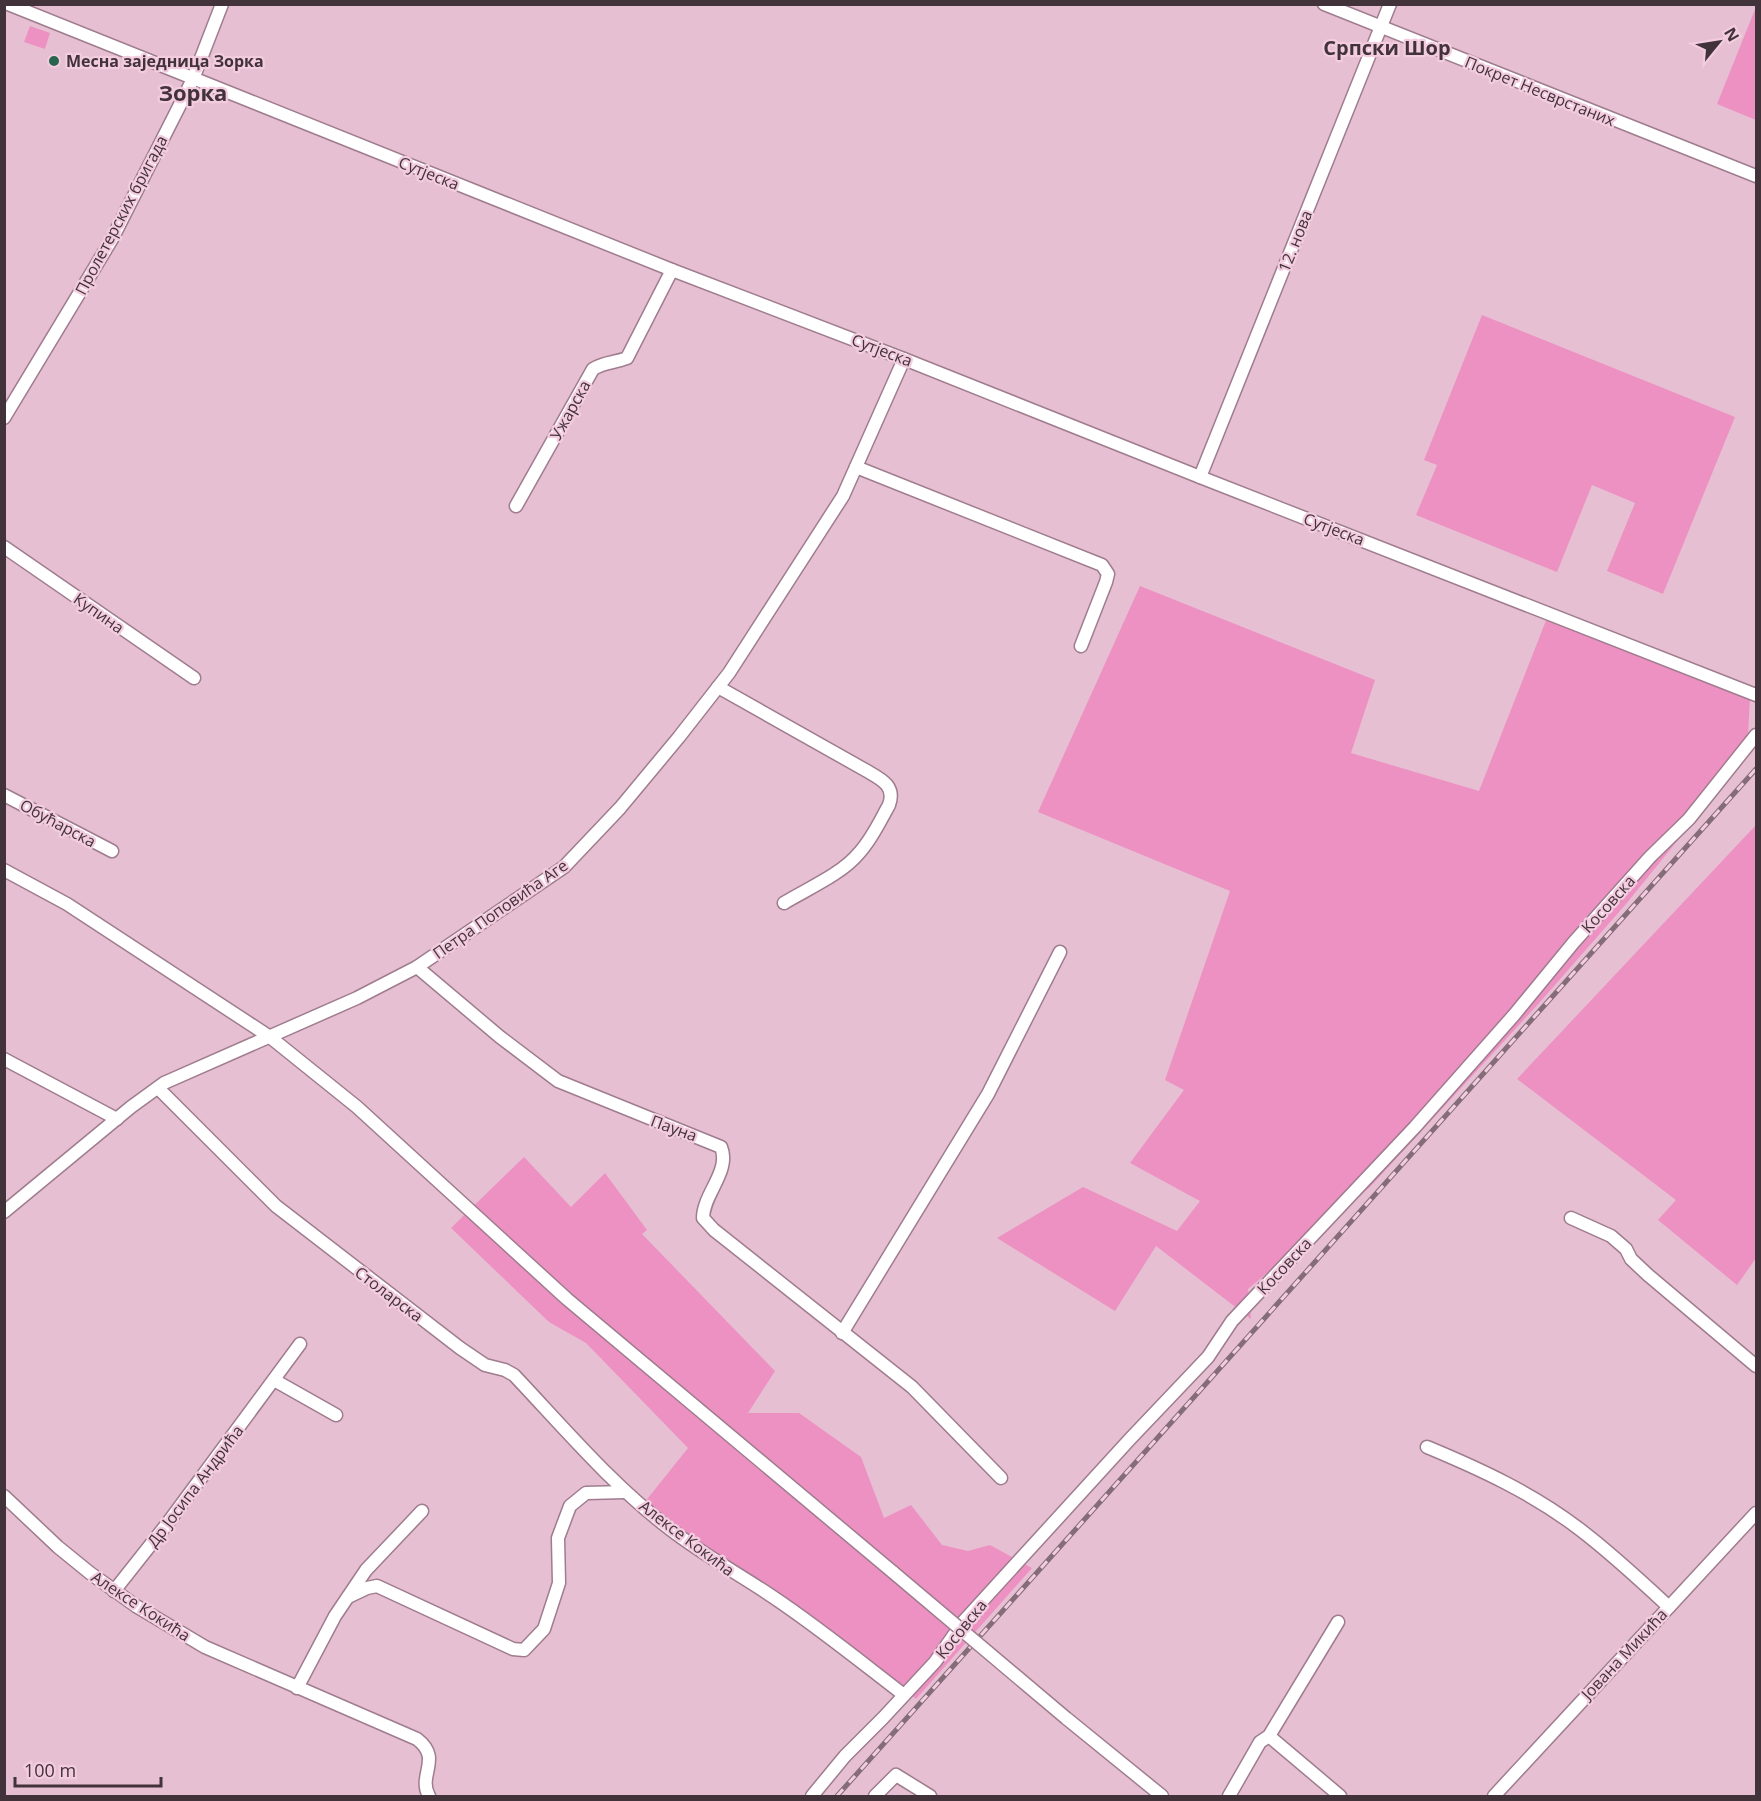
<svg xmlns="http://www.w3.org/2000/svg" width="1761" height="1801" font-family="'Open Sans',sans-serif">
  <style>
    .green { fill: #ed91c3 }
    .lines { fill: none; stroke-linecap: round; stroke-linejoin: round }
    .street-casing { stroke: #9f7c8e; stroke-width: 15 }
    .street { stroke: #fff; stroke-width: 12 }
    .rail-casing { stroke: #846c78; stroke-width: 5 }
    .rail { stroke: #f3ccdf; stroke-width: 3; stroke-dasharray: 9; stroke-linecap: butt }
    .street-bridge-casing { stroke: #9f7c8e; stroke-width: 15; stroke-linecap: butt }
    .street-bridge { stroke: #fff; stroke-width: 12 }
    .poi-dot { fill: #28644e; stroke: #f3ccdf; stroke-width: 2 }
    .labels { text-anchor: middle; stroke-width: 4.5; stroke-linejoin: round; paint-order: stroke }
    .poi-label { font-size: 16px; font-weight: bold; fill: #42333b; stroke: #f3ccdf; text-anchor: start }
    .street-label { font-size: 16px; fill: #42333b; stroke: #f3ccdf }
    .quarter-label { font-size: 20px; font-weight: bold; fill: #42333b; stroke: #f3ccdf }
    .district-label { font-size: 22px; font-weight: bold; fill: #42333b; stroke: #f3ccdf }
  </style>
  <rect width="100%" height="100%" fill="#e6bfd2"/>
  <g class="green">
    <polygon points="1756,7 1756,120 1717,104"/>
    <polygon points="30,26 50,33 45,49 24,42"/>
    <polygon points="1482,315 1735,417 1663,594 1607,571 1635,503 1592,485 1557,572 1416,515 1437,465 1424,460"/>
    <polygon points="1140,586 1375,680 1351,753 1479,791 1547,618 1750,697 1748,735 1704,808 1626,904 1540,1002 1370,1187 1248,1289 1251,1319 1156,1246 1115,1311 997,1238 1083,1187 1177,1231 1200,1201 1130,1163 1184,1090 1165,1080 1230,891 1038,812"/>
    <polygon points="1756,825 1756,1258 1737,1285 1658,1220 1676,1200 1517,1079"/>
    <polygon points="524,1157 571,1207 605,1173 647,1230 642,1234 775,1371 748,1413 799,1413 861,1457 884,1518 911,1505 942,1545 968,1551 990,1545 1032,1568 916,1699 842,1638 724,1563 644,1503 688,1448 586,1343 549,1322 451,1228"/>
  </g>
  <g class="lines">
    <defs>
      <g id="street">
        <polyline points="8,4 672,270 904,359 1200,477 1756,695"/>
        <polyline points="1324,4 1756,176"/>
        <polyline points="4,418 112,239 193,79 222,4"/>
        <polyline points="856,467 1102,565 1108,574 1106,582 1081,646"/>
        <polyline points="1200,477 1390,4"/>
        <path d="M 516,506 L 593,369 C 604,362 614,363 627,358 L 672,270"/>
        <polyline points="4,547 194,678"/>
        <path d="M 718,687 L 867,771 C 881,779 896,786 889,805 C 880,821 872,839 859,853 C 842,874 807,889 784,903"/>
        <polyline points="4,795 112,851"/>
        <polyline points="4,870 67,904 270,1037 357,1107 567,1299 894,1573"/>
        <path d="M 417,967 L 500,1037 L 558,1081 L 721,1147 C 731,1171 703,1194 703,1218 L 714,1230 L 912,1387 L 1001,1478"/>
        <polyline points="4,1059 117,1119"/>
        <path d="M 158,1088 L 276,1206 L 460,1348 L 485,1365 L 505,1370 L 514,1375 C 564,1428 612,1485 670,1529 C 702,1554 739,1574 773,1597 C 818,1627 861,1662 904,1695"/>
        <polyline points="4,1212 131,1107 164,1083 357,998 417,967 564,867 620,808 679,737 729,673 843,496 904,359"/>
        <polyline points="1571,1218 1611,1236 1626,1249 1631,1259 1648,1275 1756,1366"/>
        <polyline points="842,1333 988,1094 1060,952"/>
        <polyline points="274,1380 336,1415"/>
        <path d="M 1427,1447 C 1480,1469 1532,1493 1578,1528 C 1610,1552 1640,1580 1669,1607"/>
        <path d="M 4,1496 L 58,1547 L 90,1573 L 136,1606 L 205,1647 L 417,1739 C 443,1759 417,1775 429,1796"/>
        <polyline points="114,1591 167,1524 300,1344"/>
        <polyline points="348,1597 367,1588 377,1586 513,1649 524,1650 544,1629 559,1583 558,1538 570,1506 586,1493 625,1492"/>
        <polyline points="297,1688 335,1616 366,1570 422,1511"/>
        <polyline points="1066,1718 1162,1796"/>
        <polyline points="1269,1736 1340,1796"/>
        <polyline points="812,1796 845,1756 883,1718 935,1662 963,1622 1130,1439 1208,1357 1232,1321 1415,1127 1514,1015 1574,942 1650,857 1689,819 1756,735"/>
        <polyline points="875,1796 896,1775 930,1796"/>
        <polyline points="1229,1796 1260,1742 1269,1736 1338,1622"/>
        <polyline points="1494,1796 1756,1513"/>
      </g>
    </defs>
    <use href="#street" class="street-casing"/>
    <use href="#street" class="street"/>
    <defs>
      <polyline id="rail" points="837,1796 1756,769"/>
    </defs>
    <use href="#rail" class="rail-casing"/>
    <use href="#rail" class="rail"/>
    <defs>
      <polyline id="street-bridge" points="894,1573 1066,1718"/>
    </defs>
    <use href="#street-bridge" class="street-bridge-casing"/>
    <use href="#street-bridge" class="street-bridge"/>
  </g>
  <circle class="poi-dot" cx="54" cy="61" r="6"/>
  <g class="labels">
    <g class="poi-label">
      <text x="66" y="67">Месна заједница Зорка</text>
    </g>
    <g class="street-label">
      <text transform="translate(1540 91) rotate(22)" y="6">Покрет Несврстаних</text>
      <text transform="translate(429 173) rotate(22)" y="6">Сутјеска</text>
      <text transform="translate(121 215) rotate(-62)" y="6">Пролетерских бригада</text>
      <text transform="translate(1295 241) rotate(-68)" y="6">12. нова</text>
      <text transform="translate(882 350) rotate(21)" y="6">Сутјеска</text>
      <text transform="translate(570 410) rotate(-61)" y="6">Ужарска</text>
      <text transform="translate(1334 529) rotate(21)" y="6">Сутјеска</text>
      <text transform="translate(99 613) rotate(35)" y="6">Купина</text>
      <text transform="translate(58 823) rotate(28)" y="6">Обућарска</text>
      <text transform="translate(1608 904) rotate(-48)" y="6">Косовска</text>
      <text transform="translate(500 909) rotate(-35)" y="6">Петра Поповића Аге</text>
      <text transform="translate(674 1128) rotate(20)" y="6">Пауна</text>
      <text transform="translate(1284 1266) rotate(-47)" y="6">Косовска</text>
      <text transform="translate(389 1294) rotate(37)" y="6">Столарска</text>
      <text transform="translate(195 1486) rotate(-53)" y="6">Др Јосипа Андрића</text>
      <text transform="translate(687 1538) rotate(37)" y="6">Алексе Кокића</text>
      <text transform="translate(141 1606) rotate(33)" y="6">Алексе Кокића</text>
      <text transform="translate(961 1629) rotate(-51)" y="6">Косовска</text>
      <text transform="translate(1624 1654) rotate(-47)" y="6">Јована Микића</text>
    </g>
    <g class="quarter-label">
      <text x="1387" y="55">Српски Шор</text>
    </g>
    <g class="district-label">
      <text x="193" y="101">Зорка</text>
    </g>
  </g>
  <rect width="1761" height="1801" fill="none" stroke="#42333b" stroke-width="12"/>
  <g transform="translate(1719 42) rotate(60)" stroke="#f3ccdf" stroke-width="4.5" paint-order="stroke">
  <path d="M0-4.5L10 22L0 15L-10 22Z" fill="#42333b"/>
  <text y="-9" font-size="16" font-weight="bold" text-anchor="middle" fill="#42333b">N</text>
  </g>
  <path d="M15 1777v9h146v-9" fill="none" stroke="#42333b" stroke-width="3"/>
  <text x="24" y="1777" font-size="18" fill="#42333b" stroke="#f3ccdf" stroke-width="4.5" paint-order="stroke">100 m</text>
</svg>
